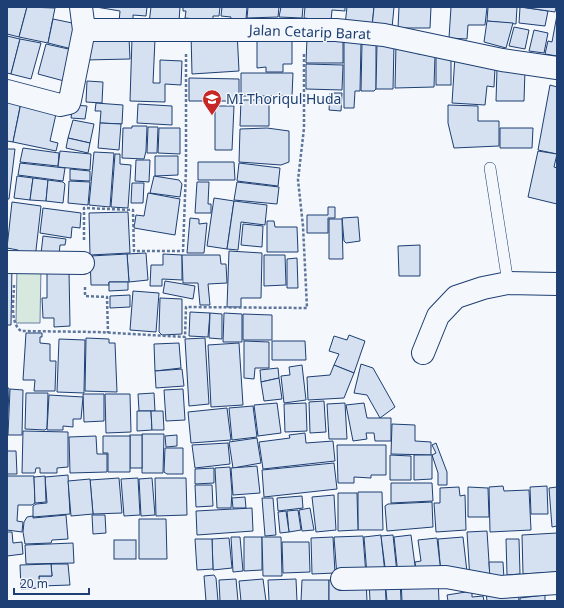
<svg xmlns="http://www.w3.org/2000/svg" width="564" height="608" font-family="'Noto Sans',sans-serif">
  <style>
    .green { fill: #d7e8df; stroke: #687fa3 }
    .building { fill: #d5e0f0; stroke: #1d3f73 }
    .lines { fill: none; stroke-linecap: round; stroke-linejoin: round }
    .service-casing { stroke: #1d3f73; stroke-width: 12 }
    .minor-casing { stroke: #1d3f73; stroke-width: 24 }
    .path { stroke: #5e769c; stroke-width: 2.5; stroke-dasharray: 3 2; stroke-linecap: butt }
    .service { stroke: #f4f7fb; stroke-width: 11 }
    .minor { stroke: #f4f7fb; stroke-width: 22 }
    .labels { text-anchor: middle; stroke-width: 3; stroke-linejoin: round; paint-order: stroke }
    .street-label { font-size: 14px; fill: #1d3f73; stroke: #f4f7fb }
    .poi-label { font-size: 14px; fill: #1d3f73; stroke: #f4f7fb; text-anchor: start }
  </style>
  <rect width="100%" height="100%" fill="#f4f7fb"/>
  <polygon class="green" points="17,266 41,267 40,323 16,323"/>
  <g class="building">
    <polygon points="7,7 27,7 19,37 7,34"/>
    <polygon points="27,7 55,8 48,43 19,37"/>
    <polygon points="96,7 147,7 146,16 133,15 133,25 119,22 120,11"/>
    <polygon points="151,7 180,7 179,21 149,23"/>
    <polygon points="183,7 220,7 219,16 213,16 213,21 185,18 186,11 183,11"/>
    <polygon points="222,7 247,7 246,19 230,20 231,17 221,16"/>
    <polygon points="248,7 279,7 278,17 247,18"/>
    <polygon points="281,7 303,7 302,18 279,17"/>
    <polygon points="305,7 345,7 345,11 332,10 331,21 304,18"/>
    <polygon points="347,7 374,7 372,27 345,25"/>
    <polygon points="374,7 394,7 392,28 372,27"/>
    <polygon points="399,7 431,7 430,28 398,28"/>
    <polygon points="451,7 487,7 485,25 468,25 467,39 449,38"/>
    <polygon points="488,7 517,7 516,24 487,21"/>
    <polygon points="520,7 548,11 545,26 519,23"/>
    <polygon points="522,7 556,7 555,12"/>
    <polygon points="557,15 557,56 545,54 548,41 552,42"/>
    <polygon points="53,19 77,24 72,49 48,43"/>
    <polygon points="487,21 513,23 506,48 484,42"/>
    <polygon points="514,27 529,30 525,49 509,46"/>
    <polygon points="534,30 548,33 544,53 529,51"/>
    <polygon points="237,31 239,71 192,74 191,33"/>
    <polygon points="257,31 292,31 292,64 283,64 283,72 266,72 266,67 257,68"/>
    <polygon points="7,36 20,39 11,74 7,73"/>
    <polygon points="129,38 130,59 85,60 84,39"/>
    <polygon points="132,38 155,39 153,83 160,83 160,60 182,61 181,85 165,84 165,102 130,101"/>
    <polygon points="307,38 343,41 343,63 306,63"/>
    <polygon points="20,39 41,43 31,79 11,74"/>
    <polygon points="344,41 361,42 360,91 355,91 354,108 344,108"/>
    <polygon points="362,42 376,43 376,89 374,91 361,91"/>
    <polygon points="377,43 394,44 393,89 376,89"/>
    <polygon points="46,44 73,50 64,81 38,74"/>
    <polygon points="396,44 418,46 418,54 435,55 434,87 395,88"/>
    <rect x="436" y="52" width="15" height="33"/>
    <polygon points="455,56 495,68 494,87 487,86 485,105 452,103"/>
    <polygon points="306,64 343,65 342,90 306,89"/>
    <polygon points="497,69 525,70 524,101 496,101"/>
    <polygon points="241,73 293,73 292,96 241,96"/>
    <polygon points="189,78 239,79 239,101 189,101"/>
    <polygon points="87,81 103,82 102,103 86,102"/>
    <polygon points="550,85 557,87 557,154 538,150"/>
    <polygon points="330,93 342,93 341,111 329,110"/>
    <polygon points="22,97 13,142 7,141 7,102"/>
    <polygon points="22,98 58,105 50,141 58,143 56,151 13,142"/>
    <polygon points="241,100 269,100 269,126 240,126"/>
    <polygon points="96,103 123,105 122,124 100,123 101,111 95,111"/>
    <polygon points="138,104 172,106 172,125 137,123"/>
    <polygon points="73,105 87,106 85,119 71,118"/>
    <polygon points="448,105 478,106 478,121 499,121 499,146 454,148 448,123"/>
    <polygon points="215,106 234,106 232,150 215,150"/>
    <polygon points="73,120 94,124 90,143 68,138"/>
    <polygon points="100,123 121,124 119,150 98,148"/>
    <polygon points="132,126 147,126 146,151 144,159 122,158 123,128 132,128"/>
    <polygon points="148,127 158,127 157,153 147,153"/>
    <polygon points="159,128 180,128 180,154 158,153"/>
    <polygon points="267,128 289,131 289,162 281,165 239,162 240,129"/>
    <polygon points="500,128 533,128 532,148 500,148"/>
    <polygon points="68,138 90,143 88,153 66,148"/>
    <polygon points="23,148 59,153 58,166 20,162"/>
    <polygon points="7,149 15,149 9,199 7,199"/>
    <polygon points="60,151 91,154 90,170 58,167"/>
    <polygon points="538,151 557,154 554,167 557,168 557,204 528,197"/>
    <polygon points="94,152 114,153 110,207 89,205"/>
    <polygon points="115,154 120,154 120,164 131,165 128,208 111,207"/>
    <polygon points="155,156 178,156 178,175 155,176"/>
    <polygon points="136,160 150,160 149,182 135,181"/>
    <polygon points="198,162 234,162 235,180 198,180"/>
    <polygon points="20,163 65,168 63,181 18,175"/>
    <polygon points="239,163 280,168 278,186 237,181"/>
    <polygon points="70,169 90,171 90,181 70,180"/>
    <polygon points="17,176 33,178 30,200 14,198"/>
    <polygon points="154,176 179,180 182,184 180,197 150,193"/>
    <polygon points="33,178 48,180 46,201 30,200"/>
    <polygon points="48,180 63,182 65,184 63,203 46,201"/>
    <polygon points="69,181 90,182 88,205 68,203"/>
    <polygon points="197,182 209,182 208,204 211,204 211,213 195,213"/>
    <polygon points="237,182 279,187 277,204 234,200"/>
    <polygon points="132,183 144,183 143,203 131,203"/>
    <polygon points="148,193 180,199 175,235 134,228 136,215 144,216"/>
    <polygon points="214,198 234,201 227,249 207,246"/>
    <polygon points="234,201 267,205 265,225 241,222 238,250 227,249"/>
    <polygon points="12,202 41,206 35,259 18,257 18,250 7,248"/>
    <polygon points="328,207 335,207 335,218 328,218 328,233 307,233 307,215 328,215"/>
    <polygon points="43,208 81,213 80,228 72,227 71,238 40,233"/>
    <polygon points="128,212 130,253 90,255 89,213"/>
    <polygon points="358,217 360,241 346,243 344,241 342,218"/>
    <polygon points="190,218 199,219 199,224 207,223 204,253 187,253"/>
    <polygon points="329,219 342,219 343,259 329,259"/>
    <polygon points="267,221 274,221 275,227 297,227 298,252 267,252"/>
    <polygon points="243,224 263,226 262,247 241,245"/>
    <polygon points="43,236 66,239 65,245 60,245 59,255 41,254"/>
    <polygon points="420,245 420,276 399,276 398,246"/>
    <polygon points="229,251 262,253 261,298 241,298 241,307 227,307"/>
    <polygon points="146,253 148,280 129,282 127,254"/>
    <polygon points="127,254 129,282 109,282 109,285 91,285 90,256"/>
    <polygon points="163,254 182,255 182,280 162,279 162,286 150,286 151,265 163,265"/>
    <polygon points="182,255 220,255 221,264 226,264 227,283 208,284 210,305 200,305 198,283 183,283"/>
    <polygon points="264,255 285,255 286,285 264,286"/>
    <polygon points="297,258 298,288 287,288 287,259"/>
    <polygon points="7,265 12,265 11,325 7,325"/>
    <polygon points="47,271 69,271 70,326 54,327 54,318 43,318 42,298 47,298"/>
    <polygon points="165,281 195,286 193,299 163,293"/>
    <polygon points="109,282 128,282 128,290 109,291"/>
    <polygon points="133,291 159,293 156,332 130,330"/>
    <polygon points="130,295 130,307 110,308 110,296"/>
    <polygon points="160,298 182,299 182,334 162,335 159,332"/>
    <polygon points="190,312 210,313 208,337 189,336"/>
    <polygon points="210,313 222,314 222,339 209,338"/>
    <polygon points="224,313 242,314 242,342 223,342"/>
    <polygon points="243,314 272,315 272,340 243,340"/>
    <polygon points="26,333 42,333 42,337 40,337 40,343 50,344 50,361 56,361 55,391 34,391 35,380 23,380"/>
    <polygon points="349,335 365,341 354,373 334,365 339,354 329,351 334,336 347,340"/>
    <polygon points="86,338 109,339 109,343 115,343 117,392 85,391"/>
    <polygon points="205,338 209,404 189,406 185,339"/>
    <polygon points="59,339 85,340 84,393 57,392"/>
    <polygon points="244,341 269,342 269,368 255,368 254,379 244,378"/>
    <polygon points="272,341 305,341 306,360 272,360"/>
    <polygon points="179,343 181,368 155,371 154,344"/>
    <polygon points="239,343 243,405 211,407 208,345"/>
    <polygon points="361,364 373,368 395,407 380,418 367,395 354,393"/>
    <polygon points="302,365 306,400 284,403 281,376 290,375 289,367"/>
    <polygon points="334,365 354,373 344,398 308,400 307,377 330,375"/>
    <polygon points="278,368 279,378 261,382 260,370"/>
    <polygon points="182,369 184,386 156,388 155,371"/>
    <polygon points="279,378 282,399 264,401 261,382"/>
    <polygon points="7,388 9,388 7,438"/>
    <polygon points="10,389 23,390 22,435 8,435"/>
    <polygon points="183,389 185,420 166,421 164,390"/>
    <polygon points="26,393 48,393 47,428 45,430 25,429"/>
    <polygon points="154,393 155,411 139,411 138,394"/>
    <polygon points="83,394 104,394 104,421 84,422"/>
    <polygon points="105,394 130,394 131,432 106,433"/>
    <polygon points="49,395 83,397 81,419 73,419 73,427 63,426 63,430 47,430"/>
    <polygon points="324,401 326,432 310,433 309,402"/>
    <polygon points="277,403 281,433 258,436 254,405"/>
    <polygon points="306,403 307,431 285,432 284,404"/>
    <polygon points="345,403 347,439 329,439 327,404"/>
    <polygon points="364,403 367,418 391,418 391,441 375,441 374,433 366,433 367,439 353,441 346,405"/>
    <polygon points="253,406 257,437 232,440 229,408"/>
    <polygon points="227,408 231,440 191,443 188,412"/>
    <polygon points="137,411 151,411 152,430 137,431"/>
    <polygon points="151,411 163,411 164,430 152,430"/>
    <polygon points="392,424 415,425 415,441 431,442 431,455 391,454"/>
    <polygon points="23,431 68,432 68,467 57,468 57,473 40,473 40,468 36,468 35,473 22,473"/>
    <polygon points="305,433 306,443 333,441 335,461 263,469 259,442 290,438 289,435"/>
    <polygon points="142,434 164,434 163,473 142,473"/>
    <rect x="130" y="435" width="12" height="33"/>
    <polygon points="177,435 177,446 166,447 165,436"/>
    <polygon points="96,436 97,454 107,454 107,472 70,473 69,437"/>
    <polygon points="103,436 130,436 130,472 108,472 108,453 103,453"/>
    <polygon points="257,438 261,463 233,468 229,442"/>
    <polygon points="228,443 230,464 195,468 192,445"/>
    <polygon points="436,443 447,472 447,485 438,485 438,473 432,455 436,453 432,445"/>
    <polygon points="337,445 386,445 386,475 371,475 371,478 354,477 354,483 338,483"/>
    <polygon points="165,448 183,448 183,474 167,474 164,472"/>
    <polygon points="7,451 16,451 17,474 7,474"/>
    <polygon points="390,455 411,456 411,480 390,480"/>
    <polygon points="414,455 432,455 432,479 414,480"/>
    <polygon points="334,463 337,489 264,497 262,470"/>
    <polygon points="257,466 260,493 233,495 231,468"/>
    <polygon points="230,467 232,493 231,508 217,508 215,468"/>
    <polygon points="214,468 214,483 195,484 195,469"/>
    <polygon points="68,475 70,514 33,517 33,506 36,504 47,503 45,477"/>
    <polygon points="7,476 34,476 35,503 32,505 18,505 17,521 23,522 22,532 7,530"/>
    <polygon points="45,476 46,502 35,503 34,477"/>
    <polygon points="119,478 122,513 93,514 90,480"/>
    <polygon points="138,478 140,515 124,516 121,479"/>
    <polygon points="152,478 155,515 141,516 139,479"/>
    <polygon points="155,478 186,478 187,515 156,516"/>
    <polygon points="90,479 93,514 71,516 68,481"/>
    <polygon points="391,483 432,483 433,501 391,503"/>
    <polygon points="195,485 212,485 213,506 196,507"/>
    <polygon points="503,486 504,491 529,490 531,530 490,532 489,487"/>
    <polygon points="547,486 548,514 531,514 530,487"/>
    <polygon points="459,487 460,496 465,495 466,530 436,532 434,503 440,503 440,488"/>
    <polygon points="468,487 488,488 489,517 468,517"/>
    <polygon points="557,487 557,526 552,527 549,488"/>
    <polygon points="358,492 382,492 383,530 358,530"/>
    <polygon points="338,493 357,493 358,530 338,531"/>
    <polygon points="334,495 336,530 316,532 312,497"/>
    <polygon points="302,496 303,508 278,511 277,498"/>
    <polygon points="245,497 246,508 233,508 232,498"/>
    <polygon points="262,498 273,498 276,535 265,536"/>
    <polygon points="432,502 433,527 387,531 385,506 388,504"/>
    <polygon points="252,508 253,531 197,535 196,511"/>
    <polygon points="310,508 314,530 302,531 299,510"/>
    <polygon points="298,510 301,530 289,532 287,511"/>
    <polygon points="286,511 289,532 280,533 278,512"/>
    <polygon points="66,515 68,539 52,540 51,543 25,544 23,532 24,522 27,517 33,516 33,518"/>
    <polygon points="92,515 105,515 106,533 93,534"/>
    <polygon points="139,519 166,519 167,559 139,559"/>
    <polygon points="487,531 490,578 470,580 467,532"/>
    <polygon points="7,532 12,532 13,543 22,542 23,554 7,556"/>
    <polygon points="557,533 557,572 523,574 522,535"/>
    <polygon points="381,535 385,573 367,575 364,537"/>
    <polygon points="393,535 397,573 386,575 381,536"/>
    <polygon points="411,535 416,573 398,575 394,537"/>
    <polygon points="363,536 366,575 337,577 334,537"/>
    <polygon points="231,537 240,537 243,571 233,572"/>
    <polygon points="244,537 262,537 262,570 244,571"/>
    <polygon points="262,537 281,537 282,576 263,576"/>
    <polygon points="333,537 335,573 312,574 311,538"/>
    <polygon points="463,537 467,572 441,575 438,539"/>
    <polygon points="229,538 232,568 213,570 212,539"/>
    <polygon points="437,538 441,573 417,576 415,562 421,561 418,540"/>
    <polygon points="195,539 212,539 213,569 197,570"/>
    <polygon points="506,539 519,539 520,574 507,575"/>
    <rect x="114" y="540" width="22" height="19"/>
    <polygon points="282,542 309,542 310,572 283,573"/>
    <polygon points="73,543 74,563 26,564 25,545"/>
    <polygon points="489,562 503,562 504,579 490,580"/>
    <polygon points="51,564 68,564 70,585 41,586 39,588 39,576 52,576"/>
    <polygon points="51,564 52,576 39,576 39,588 21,589 20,565"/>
    <polygon points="214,575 216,578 218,601 206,601 204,576"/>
    <polygon points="438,578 439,601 402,601 401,580"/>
    <polygon points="236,579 238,601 220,601 219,580"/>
    <polygon points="263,579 266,601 241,601 239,581"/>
    <polygon points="296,579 297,601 269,601 268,580"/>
    <polygon points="400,579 401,601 387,601 385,580"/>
    <polygon points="302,580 329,580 329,601 301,601"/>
    <polygon points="329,580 366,580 367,601 329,601"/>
    <polygon points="385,580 386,601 370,601 369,581"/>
    <polygon points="518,590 519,601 487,601 486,592"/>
    <polygon points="472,591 472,597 483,596 484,601 448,601 447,595"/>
    <polygon points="545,595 545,601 520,601 520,598"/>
  </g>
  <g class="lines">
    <defs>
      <polyline id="service" points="490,168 508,283"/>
      <g id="minor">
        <polyline points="84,30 336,30 384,35 502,60 557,68"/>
        <polyline points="7,91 60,105 69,103 70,100 84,30 81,7"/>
        <polyline points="7,262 83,263"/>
        <polyline points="423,353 438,316 456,297 483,288 508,283 557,284"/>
        <polyline points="342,579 446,577 501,587 557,583"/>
      </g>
    </defs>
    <use href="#service" class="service-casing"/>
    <use href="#minor" class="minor-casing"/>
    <g class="path">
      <polyline points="84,240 84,208 133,210 134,251 183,251 186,169 186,53"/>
      <path d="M 14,285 C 14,298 9,322 21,331 L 97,332 L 185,337 L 186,307 L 307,308 L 303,226 L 298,180 L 304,128 L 304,54"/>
      <polyline points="85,287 85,296 107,297 108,333"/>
    </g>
    <use href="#service" class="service"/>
    <use href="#minor" class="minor"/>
  </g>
  <defs>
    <symbol id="school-pin" viewBox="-11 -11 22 30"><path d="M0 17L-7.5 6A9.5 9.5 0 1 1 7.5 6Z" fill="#c62828" stroke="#f4f7fb"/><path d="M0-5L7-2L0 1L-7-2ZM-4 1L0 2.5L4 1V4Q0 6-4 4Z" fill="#fff"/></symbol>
  </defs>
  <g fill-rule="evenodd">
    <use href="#school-pin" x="201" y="88" width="22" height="30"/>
  </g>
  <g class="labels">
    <g class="street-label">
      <text transform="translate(310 32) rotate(2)" y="5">Jalan Cetarip Barat</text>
    </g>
    <g class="poi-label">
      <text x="226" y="104">MI Thoriqul Huda</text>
    </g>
  </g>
  <rect width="564" height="608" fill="none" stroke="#1d3f73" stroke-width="16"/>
  <path d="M14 588v6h75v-6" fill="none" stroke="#1d3f73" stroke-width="2"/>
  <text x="20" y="588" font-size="12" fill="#1d3f73" stroke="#f4f7fb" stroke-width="3" paint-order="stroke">20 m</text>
</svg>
